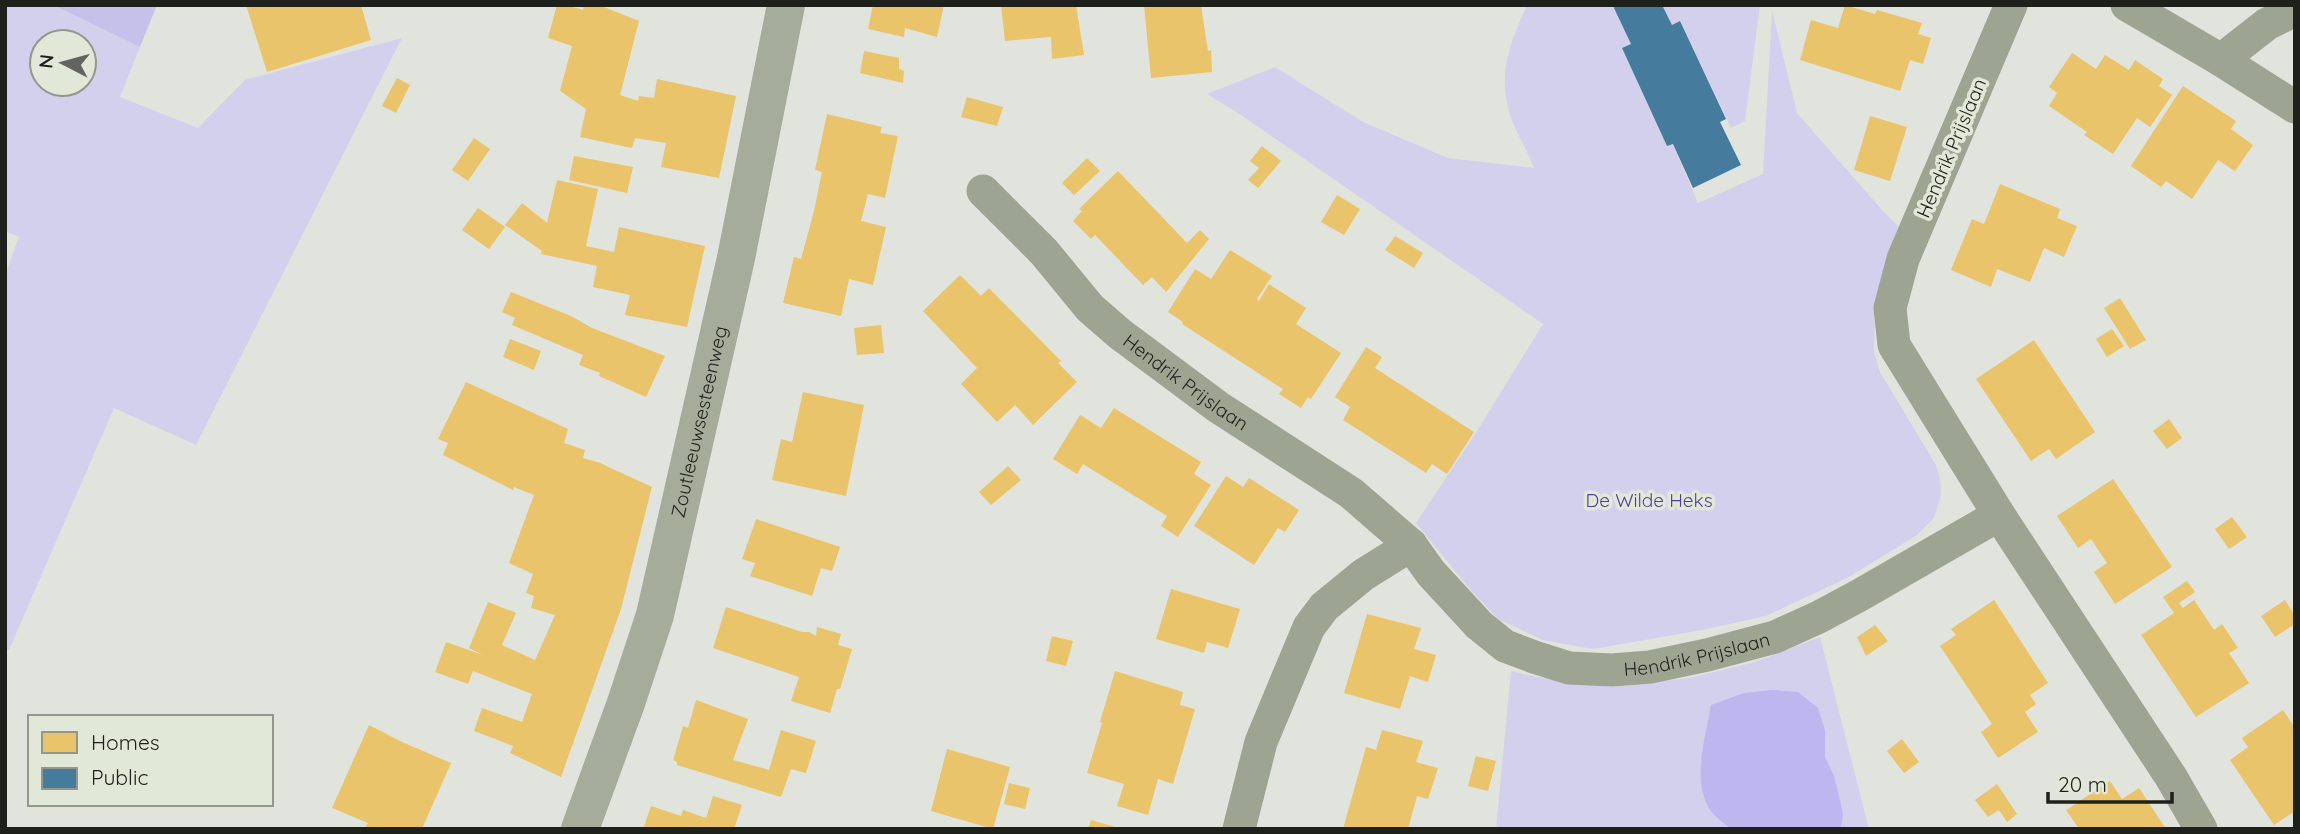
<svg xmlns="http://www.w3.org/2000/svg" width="2300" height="834" font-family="Quicksand,sans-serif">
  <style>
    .green { fill: #d3d0ee; fill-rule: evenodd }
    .forest { fill: #c6c1eb }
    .water { fill: #beb7ef }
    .homes { fill: #e9c46a }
    .public { fill: #457b9d }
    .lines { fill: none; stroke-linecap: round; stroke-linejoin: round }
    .street { stroke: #9ea492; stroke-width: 33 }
    .secondary { stroke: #a6ac9a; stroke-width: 38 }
    .labels { text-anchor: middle; stroke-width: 7; stroke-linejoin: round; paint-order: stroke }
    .street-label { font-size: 19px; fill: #1e201b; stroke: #e2e8d8 }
    .park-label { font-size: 19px; fill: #533d9c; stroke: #e2e8d8 }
  </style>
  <rect width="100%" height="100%" fill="#e1e4dc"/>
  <g class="green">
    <path d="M 5,5 L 53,5 L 140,47 L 120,97 L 198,128 L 245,80 L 402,38 L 196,445 L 114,408 L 9,650 L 5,648 L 5,275 L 19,237 L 5,231 ZM 42,42 L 84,42 L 84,84 L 42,84 Z"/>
    <path d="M 1527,5 L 1615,5 L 1631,44 L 1622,48 L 1667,146 L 1673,144 L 1698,203 L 1763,174 L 1772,10 L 1797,113 L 1883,211 L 1901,229 L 1875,307 L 1874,352 L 1880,372 L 1936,465 L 1940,479 L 1941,495 L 1934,518 L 1917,535 L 1847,578 L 1766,616 L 1702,630 L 1593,649 L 1543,640 L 1498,619 L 1469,588 L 1416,523 L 1477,431 L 1543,324 L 1241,115 L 1207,94 L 1275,67 L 1363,122 L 1448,158 L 1534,168 C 1529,154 1521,141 1515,128 C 1495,80 1507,50 1527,5 Z"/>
    <polygon points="1661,5 1760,5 1745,121 1731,128 1680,21 1672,25"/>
    <polygon points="1820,637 1869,829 1496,829 1511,671 1537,677 1610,687 1689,678 1755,662"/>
  </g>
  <polygon class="forest" points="53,5 157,5 140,47"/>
  <path class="water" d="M 1772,690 L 1798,692 L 1818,708 L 1825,730 L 1825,757 L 1834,776 L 1840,800 L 1843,815 L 1841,826 L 1839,829 L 1731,829 C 1724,823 1715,817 1710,810 C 1691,780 1706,737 1711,705 L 1744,693 Z"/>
  <g class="homes">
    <polygon points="246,5 361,5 371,40 267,72"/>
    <polygon points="557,5 567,5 583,10 584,5 599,5 639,21 620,95 638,101 639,96 654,98 657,79 736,96 719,178 661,167 666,143 635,138 632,148 580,137 586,109 560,91 572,46 548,38"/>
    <polygon points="873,5 944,5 937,37 905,28 904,37 868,29"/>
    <polygon points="1001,5 1076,5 1084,55 1052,59 1051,37 1005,41"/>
    <polygon points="1144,5 1201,5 1208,51 1211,50 1212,72 1151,78"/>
    <polygon points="1845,5 1875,14 1877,10 1922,23 1918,34 1931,38 1923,64 1910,60 1900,91 1800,60 1811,20 1838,28"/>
    <polygon points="864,51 899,58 899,69 904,71 903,83 860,73"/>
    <polygon points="2072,53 2096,69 2105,55 2129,70 2135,60 2163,79 2159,86 2172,95 2150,127 2137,118 2113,154 2084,135 2087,132 2049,106 2057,93 2049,87"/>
    <polygon points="397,78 410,85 396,113 382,106"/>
    <polygon points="2183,86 2236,121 2231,129 2253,145 2235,171 2218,160 2192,199 2166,181 2161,187 2131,166"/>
    <polygon points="967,97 1003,107 997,126 961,117"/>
    <polygon points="827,114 882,127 880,133 898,136 885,198 868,194 861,221 886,227 873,285 849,279 841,316 783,303 794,257 801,259 814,211 822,172 815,170"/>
    <polygon points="1870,116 1907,127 1890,181 1854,170"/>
    <polygon points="474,138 490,149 468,181 452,170"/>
    <polygon points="1262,146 1281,161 1258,188 1248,180 1259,168 1250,161"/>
    <polygon points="574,156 633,167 627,193 569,180"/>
    <polygon points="1087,158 1100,171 1074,195 1062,183"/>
    <polygon points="1118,171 1187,243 1200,230 1209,239 1166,292 1152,277 1143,285 1095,235 1091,239 1073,221 1082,211 1079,209"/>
    <polygon points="557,180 598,189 586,246 614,252 619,227 705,246 687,327 625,315 630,295 593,287 597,266 541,254 542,251 505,225 522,203 547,223"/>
    <polygon points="2000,184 2060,209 2057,218 2077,226 2064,257 2044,248 2030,282 1997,269 1991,287 1951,270 1972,219 1984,224"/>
    <polygon points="1337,195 1360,209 1344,235 1321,222"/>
    <polygon points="478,208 505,227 489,249 462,230"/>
    <polygon points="1395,236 1423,253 1414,268 1385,250"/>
    <polygon points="1230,250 1272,276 1257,299 1259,301 1269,284 1306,308 1296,324 1341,353 1311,399 1308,397 1301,408 1279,394 1283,389 1182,324 1183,322 1168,312 1195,269 1211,279"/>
    <polygon points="960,275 981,296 989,288 1061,361 1058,363 1077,382 1033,425 1015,405 997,422 961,384 977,368 923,311"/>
    <polygon points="511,292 571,316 592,328 665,356 646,397 599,376 600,373 579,365 583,355 512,325 515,318 502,312"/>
    <polygon points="2120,298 2146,340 2130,349 2104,308"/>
    <polygon points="881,325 884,353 857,355 854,328"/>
    <polygon points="2112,329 2124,346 2107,357 2096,339"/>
    <polygon points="510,339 541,351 534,370 503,357"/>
    <polygon points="2034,340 2095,432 2056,459 2049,449 2031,461 1976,379"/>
    <polygon points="1366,347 1382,357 1375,368 1474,432 1447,474 1432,464 1426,473 1343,420 1350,407 1335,397"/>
    <polygon points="466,382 568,429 564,443 585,450 583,458 600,463 652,487 621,609 561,777 510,753 513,746 474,731 482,708 522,722 532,694 473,671 468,684 435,672 446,642 483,655 469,648 488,602 516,613 502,645 535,660 555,615 531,608 534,596 526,593 533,574 509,563 534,495 514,487 513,490 443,455 448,443 438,439"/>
    <polygon points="803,392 864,405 846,496 772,480 781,439 792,442"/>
    <polygon points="1114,408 1201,462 1194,474 1211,485 1178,537 1161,526 1167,516 1083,464 1077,474 1053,459 1080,415 1101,428"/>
    <polygon points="2169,419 2182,438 2167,449 2153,431"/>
    <polygon points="1008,466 1021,480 991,505 979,492"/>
    <polygon points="1226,476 1243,487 1249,478 1299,510 1285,532 1278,528 1254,565 1194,526"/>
    <polygon points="2113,479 2172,567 2115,604 2094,572 2107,563 2091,539 2078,548 2057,516"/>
    <polygon points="2232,517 2247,537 2229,549 2215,529"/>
    <polygon points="756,519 840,547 832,571 821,568 812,596 750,576 755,563 742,559"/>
    <polygon points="2187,581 2195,592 2179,603 2183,608 2194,600 2214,630 2222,624 2238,648 2229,653 2249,683 2196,717 2141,635 2174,613 2163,597"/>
    <polygon points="1171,589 1240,609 1228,648 1207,642 1204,653 1156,639"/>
    <polygon points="1994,600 2048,683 2030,695 2036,704 2025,712 2038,732 1998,758 1981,732 1992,724 1940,646 1956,635 1951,629"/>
    <polygon points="2285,600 2295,616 2295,624 2275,637 2261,616"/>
    <polygon points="726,607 802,632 809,632 816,636 817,627 841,634 838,645 852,649 840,689 837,689 830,713 791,701 799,677 713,648"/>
    <polygon points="1367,614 1421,628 1414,649 1436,655 1428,682 1410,676 1400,709 1344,693"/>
    <polygon points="1875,625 1888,641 1866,656 1857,637"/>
    <polygon points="1052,636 1073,641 1066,666 1046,661"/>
    <polygon points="1115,671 1183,692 1180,705 1195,709 1173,784 1158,779 1148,815 1117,806 1124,784 1087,773 1102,723 1100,722"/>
    <polygon points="696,700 748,719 733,760 769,770 781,730 816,741 806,773 791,769 781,797 677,765 677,762 673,760 683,726 688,728"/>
    <polygon points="2283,710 2295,728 2295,817 2292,813 2274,825 2230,760 2248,747 2242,738"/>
    <polygon points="369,725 402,742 451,763 422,829 364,829 368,823 332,808"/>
    <polygon points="1382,730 1423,741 1416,762 1438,768 1428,799 1417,796 1408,829 1343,829 1366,747 1376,750"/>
    <polygon points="1902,739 1919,762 1904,773 1887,751"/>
    <polygon points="947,749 1010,767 993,829 931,811"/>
    <polygon points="1476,756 1496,761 1488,791 1468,786"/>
    <polygon points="2110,781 2122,799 2139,788 2166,829 2075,829 2078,827 2066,810"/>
    <polygon points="1009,783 1030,788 1025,809 1004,804"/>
    <polygon points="1997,784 2017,814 2007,822 1999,810 1988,817 1975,800"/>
    <polygon points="713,796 742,805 734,829 643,829 651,806 681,816 683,810 706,818"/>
    <polygon points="1091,820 1119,828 1119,829 1088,829"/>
  </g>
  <polygon class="public" points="1615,5 1662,5 1672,25 1680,21 1726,119 1720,122 1741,165 1693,188 1673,144 1667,146 1622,48 1631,44 1614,8"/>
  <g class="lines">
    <g class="street">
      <polyline points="2011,5 1903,259 1890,308 1894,345 1999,515 2171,777 2201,829"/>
      <polyline points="2127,5 2221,60 2295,107"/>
      <polyline points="2221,60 2267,24 2295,10"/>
      <path id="s1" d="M 983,191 L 1044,252 L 1090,308 L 1120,334 L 1218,407 L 1351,493 L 1411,545 L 1431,573 L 1479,625 L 1505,646 L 1534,657 L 1569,668 L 1612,670 L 1650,667 L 1707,655 L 1775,637 L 1819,617 L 1860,595 L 1999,515"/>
      <polyline points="1239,829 1261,742 1309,627 1324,607 1363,575 1411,545"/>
    </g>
    <path class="secondary" id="s2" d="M 580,829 L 626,703 L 655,615 L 736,258 L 786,5"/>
  </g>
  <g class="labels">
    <g class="street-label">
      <text transform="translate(1951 148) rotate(-67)" y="7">Hendrik Prijslaan</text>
      <text dy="7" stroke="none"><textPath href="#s1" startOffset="280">Hendrik Prijslaan</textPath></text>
      <text dy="7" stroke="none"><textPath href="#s2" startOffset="425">Zoutleeuwsesteenweg</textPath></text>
      <text dy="7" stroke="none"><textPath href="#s1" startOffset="894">Hendrik Prijslaan</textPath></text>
    </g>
    <g class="park-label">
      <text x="1649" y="507">De Wilde Heks</text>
    </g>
  </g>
  <rect width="2300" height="834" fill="none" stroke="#1e201b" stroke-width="14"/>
  <rect x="28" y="715" width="245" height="91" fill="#e2e8d8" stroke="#94988c" stroke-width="2"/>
  <rect x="42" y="732" width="35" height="21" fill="#e9c46a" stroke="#94988c" stroke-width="2"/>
  <text x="91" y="750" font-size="21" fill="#1e201b">Homes</text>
  <rect x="42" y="768" width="35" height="21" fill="#457b9d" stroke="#94988c" stroke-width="2"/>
  <text x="91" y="785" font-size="21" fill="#1e201b">Public</text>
  <g transform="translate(63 63) rotate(276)"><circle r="33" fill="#e2e8d8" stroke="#94988c" stroke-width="2"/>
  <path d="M0-5L12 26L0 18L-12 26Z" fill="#62655f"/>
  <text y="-10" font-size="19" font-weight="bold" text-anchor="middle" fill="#1e201b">N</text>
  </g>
  <path d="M2048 792v10h124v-10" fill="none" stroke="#1e201b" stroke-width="3.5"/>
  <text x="2058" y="792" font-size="21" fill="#1e201b" stroke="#e2e8d8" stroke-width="5" paint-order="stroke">20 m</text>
</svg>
